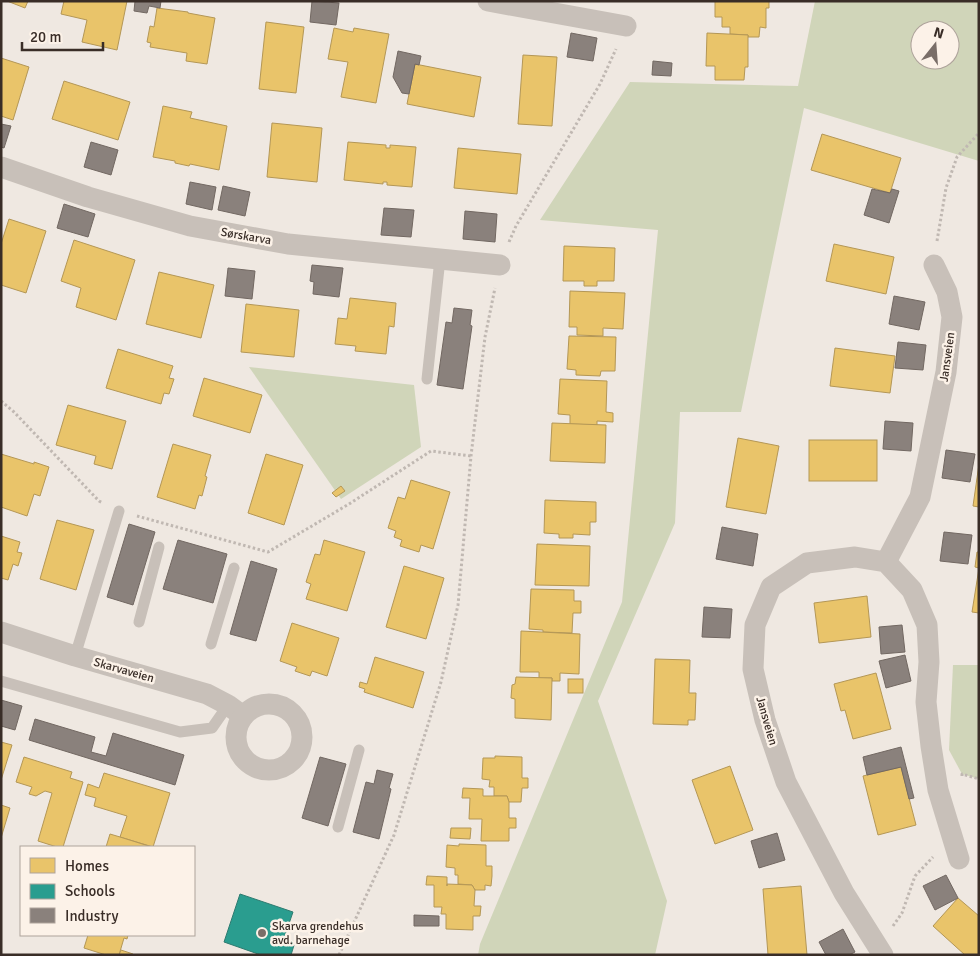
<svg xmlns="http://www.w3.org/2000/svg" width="980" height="956" font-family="Signika,sans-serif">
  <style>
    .green { fill: #d0d5b9; fill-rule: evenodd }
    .homes { fill: #e9c46a; stroke: #b49756 }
    .schools { fill: #2a9d8f; stroke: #2e7b70 }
    .industry { fill: #8a817c; stroke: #726862 }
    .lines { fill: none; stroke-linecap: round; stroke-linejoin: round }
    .path { stroke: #c0b8b2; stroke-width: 3; stroke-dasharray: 2.5 2.5; stroke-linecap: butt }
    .lane { stroke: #c8c0b9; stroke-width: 11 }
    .street { stroke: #c8c0b9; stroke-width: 21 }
    .poi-dot { fill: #796e68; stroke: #fcf2e8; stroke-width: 2 }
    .labels { text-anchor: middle; stroke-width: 5; stroke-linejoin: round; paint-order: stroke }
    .street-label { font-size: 12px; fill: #392d27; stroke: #fcf2e8 }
    .poi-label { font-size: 12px; fill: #392d27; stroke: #fcf2e8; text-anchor: start }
  </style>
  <rect width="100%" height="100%" fill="#efe8e1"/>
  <g class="green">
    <path d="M 815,1 L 979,1 L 979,161 L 804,108 L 741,412 L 680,412 L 675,523 L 598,701 L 667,901 L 655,955 L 478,955 L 480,944 L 622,602 L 658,230 L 540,220 L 630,82 L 798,86 ZM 920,30 L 950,30 L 950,60 L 920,60 Z"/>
    <polygon points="249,367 414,385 421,447 341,499"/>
    <polygon points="953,665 979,665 979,779 962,774 949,750"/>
  </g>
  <g class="homes">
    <polygon points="7,1 28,1 25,8"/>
    <polygon points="64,1 127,1 117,50 82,42 87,20 61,14"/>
    <polygon points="715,1 769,1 769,8 766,8 766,28 760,27 759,37 748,37 748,35 730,34 730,27 722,27 722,17 715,17"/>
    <polygon points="157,8 188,12 188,13 215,18 207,64 186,61 187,53 150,47 151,43 147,42 150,26 154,27"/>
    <polygon points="266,22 304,27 296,93 259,89"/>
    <polygon points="334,28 353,32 354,28 389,34 376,103 341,97 348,62 328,59"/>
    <polygon points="707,33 748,35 748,67 745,67 744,80 715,80 715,66 706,66"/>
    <polygon points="523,55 557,57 552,126 518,124"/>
    <polygon points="1,58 29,67 13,120 1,116"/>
    <polygon points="415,64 481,77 474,117 407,104"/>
    <polygon points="64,81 130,102 118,140 52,119"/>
    <polygon points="163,106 192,112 190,118 227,126 219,170 190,164 189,166 175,163 175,161 153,157"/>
    <polygon points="272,123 322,128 317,182 267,177"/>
    <polygon points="822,134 901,158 890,193 811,170"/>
    <polygon points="348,142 386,145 386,148 390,148 390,145 416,147 412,187 387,185 387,182 383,182 383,184 344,180"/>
    <polygon points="458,148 521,154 517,194 454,188"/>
    <polygon points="9,219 46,231 26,293 1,285 1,244"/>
    <polygon points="74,240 135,260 116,320 76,307 81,288 61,281"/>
    <polygon points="834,244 894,257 886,294 826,281"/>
    <polygon points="564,246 615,248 614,281 597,281 597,286 584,286 584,281 563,281"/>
    <polygon points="159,272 214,285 201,338 146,324"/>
    <polygon points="570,291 625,293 623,329 603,328 603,336 577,335 577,327 569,327"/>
    <polygon points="350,298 396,303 394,327 389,326 386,354 355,351 356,346 335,344 338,318 347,319"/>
    <polygon points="246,304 299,310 294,357 241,352"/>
    <polygon points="569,336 616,337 615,371 601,371 600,376 576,375 576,370 567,369"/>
    <polygon points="835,348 895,356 890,393 830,386"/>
    <polygon points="118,349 173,366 169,378 174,379 169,394 164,393 161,404 106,388"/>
    <polygon points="204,378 262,395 250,433 193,416"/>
    <polygon points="560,379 607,381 606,412 613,413 613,422 597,421 597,425 570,424 570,415 558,414"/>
    <polygon points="68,405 126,421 112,469 94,464 96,456 56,445"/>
    <polygon points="552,423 606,425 605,463 550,461"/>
    <polygon points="738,438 779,446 766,514 726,507"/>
    <rect x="809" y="440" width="68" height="41"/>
    <polygon points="173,444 211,455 205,476 207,477 202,496 199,495 195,509 157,497"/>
    <polygon points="1,454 34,464 34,462 49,467 40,496 34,494 27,516 1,507"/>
    <polygon points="266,454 303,465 284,525 248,513"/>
    <polygon points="979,464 979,507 973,506"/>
    <polygon points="411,480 450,492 433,549 421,545 419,552 400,546 402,540 394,537 396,531 388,528 398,497 405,499"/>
    <polygon points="341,486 345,491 336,497 332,493"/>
    <polygon points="545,500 596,502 596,522 590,522 590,535 573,534 573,538 559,538 559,534 544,533"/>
    <polygon points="57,520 94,530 76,590 40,579"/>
    <polygon points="1,536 20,542 17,552 22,553 18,566 13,564 8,580 1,578"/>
    <polygon points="324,540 365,552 347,611 306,599 311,584 306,582 315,554 320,555"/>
    <polygon points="537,544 590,546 589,586 535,585"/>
    <polygon points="977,552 979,552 979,568 975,567"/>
    <polygon points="404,566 444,578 426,639 386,627"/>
    <polygon points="979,568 979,613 972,612"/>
    <polygon points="531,589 574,590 574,601 581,601 581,613 573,613 572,633 543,632 543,630 529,629"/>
    <polygon points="867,596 871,637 819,643 814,603"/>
    <polygon points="292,623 339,638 327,676 312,671 310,676 295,671 297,667 280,661"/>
    <polygon points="521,631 580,634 579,674 560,673 560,681 552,681 552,678 539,678 539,672 520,672"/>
    <polygon points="375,657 424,672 413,708 364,692 365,689 359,687 360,682 367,684"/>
    <polygon points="655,659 690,660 689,693 696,693 695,720 688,720 688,725 653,724"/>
    <polygon points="876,673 891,729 853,739 845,710 841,711 834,684"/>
    <polygon points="516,677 552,678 551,720 515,718 515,699 511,698 512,685 515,684"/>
    <rect x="568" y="679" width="15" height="14"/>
    <polygon points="1,742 12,745 1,780"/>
    <polygon points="495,756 522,757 522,778 528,778 528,788 522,788 521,802 509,802 507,796 494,796 494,787 489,787 490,780 482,779 483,758 495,758"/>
    <polygon points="24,757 72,772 70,778 83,782 63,847 57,847 38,841 52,793 45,791 36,796 29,794 32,787 16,782"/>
    <polygon points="730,766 753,830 715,844 692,780"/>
    <polygon points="901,767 916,825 878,835 863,776"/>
    <polygon points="104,773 170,793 153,847 120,837 127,816 94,806 96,798 85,795 88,784 99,788"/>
    <polygon points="463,788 483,789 483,796 507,796 509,802 509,818 516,818 516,828 509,828 509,841 481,841 482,819 469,819 470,798 462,798"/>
    <polygon points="1,805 10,808 1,838"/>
    <polygon points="451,828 471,828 470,839 450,838"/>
    <polygon points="110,834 120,837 152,847 106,847"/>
    <polygon points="459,844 486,845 486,866 492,866 492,876 491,886 485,885 485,890 475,890 472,885 458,884 458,875 455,875 455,868 446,867 447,845 459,846"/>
    <polygon points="427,876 447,877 447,886 447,884 472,885 475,890 474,906 481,906 480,916 473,916 473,930 446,929 446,914 441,914 442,907 434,907 434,885 426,885"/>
    <polygon points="801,886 807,955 768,955 763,889"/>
    <polygon points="958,898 979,916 979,955 965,955 933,926"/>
    <polygon points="88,935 128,935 127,939 124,938 119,955 106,955 84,948"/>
    <polygon points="121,950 133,954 133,955 119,955"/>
  </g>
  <polygon class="schools" points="240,894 293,912 284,938 295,942 291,955 261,955 224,942"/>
  <g class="industry">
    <polygon points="135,1 161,1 160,8 149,6 147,13 134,11"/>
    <polygon points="312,1 339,3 336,25 310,22"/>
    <polygon points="571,33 597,38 593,61 567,57"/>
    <polygon points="398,51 421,56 419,65 415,64 409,94 402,93 393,77"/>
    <polygon points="653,61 672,63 671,76 652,75"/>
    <polygon points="1,124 11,126 4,148 1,147"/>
    <polygon points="91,142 118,150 111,175 84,167"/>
    <polygon points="190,182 216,187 212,210 186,204"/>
    <polygon points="223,186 250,192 245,216 218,210"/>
    <polygon points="872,189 890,193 892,189 899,191 889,223 864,215"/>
    <polygon points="64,204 95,214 88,237 57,228"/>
    <polygon points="384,208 414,210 411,237 381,235"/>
    <polygon points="465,211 497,214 495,242 463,239"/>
    <polygon points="312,265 343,268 339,297 313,294 314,282 310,281"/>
    <polygon points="228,268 255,271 252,299 225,296"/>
    <polygon points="894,296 925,302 919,330 889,324"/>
    <polygon points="454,308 472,310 470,325 472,326 463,389 437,385 446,322 452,323"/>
    <polygon points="898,342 926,345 923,370 895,368"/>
    <polygon points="885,421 913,423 911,451 883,449"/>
    <polygon points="946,450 975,454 970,482 942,478"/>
    <polygon points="129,524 155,532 133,605 107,597"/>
    <polygon points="722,527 758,534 753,566 716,559"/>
    <polygon points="944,532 972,535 968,564 940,561"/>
    <polygon points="178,540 227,554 213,603 163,589"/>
    <polygon points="251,561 277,569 256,641 230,634"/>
    <polygon points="704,607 732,609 730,638 702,637"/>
    <polygon points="902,625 905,652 881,654 879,627"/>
    <polygon points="905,655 911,681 886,688 879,661"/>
    <polygon points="1,700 22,706 15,730 1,726"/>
    <polygon points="35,719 95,737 91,752 106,756 113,733 184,755 175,785 29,740"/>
    <polygon points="901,747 914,798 909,799 901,767 867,775 863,757"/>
    <polygon points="320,757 346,764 328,826 302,818"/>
    <polygon points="377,770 393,774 389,788 391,789 379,839 353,832 366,782 374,784"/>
    <polygon points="777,833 785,860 759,868 751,841"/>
    <polygon points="946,875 958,898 935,910 923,886"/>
    <polygon points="414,915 439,916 439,926 414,926"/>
    <polygon points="843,929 855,952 849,955 826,955 819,942"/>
  </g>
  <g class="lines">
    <g class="path">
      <polyline points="937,241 946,188 957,157 979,133"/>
      <polyline points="509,242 516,226 600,84 616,49"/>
      <polyline points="1,401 14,412 99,501 103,503"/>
      <polyline points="137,516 268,552 349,504 431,451 471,456"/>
      <polyline points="962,776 962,774 979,779"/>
      <polyline points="893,926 902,913 915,876 933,857"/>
      <polyline points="339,955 394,835 441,682 458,605 471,456 485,337 495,288"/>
    </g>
    <g class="lane">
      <polyline points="427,379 440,259"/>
      <polyline points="139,622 159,547"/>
      <polyline points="211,644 234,568"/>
      <polyline points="75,656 119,511"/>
      <polyline points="1,681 180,732 212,728 228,705"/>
      <polyline points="338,827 359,750"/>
    </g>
    <g class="street">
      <polyline points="488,1 626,26"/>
      <polyline points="1,167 88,197 190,226 288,244 500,265"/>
      <polyline points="886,562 920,497 946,372 952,317 947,292 934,265"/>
      <polyline points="1,632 75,656 207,694 228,705 243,716"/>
      <circle cx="269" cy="737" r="33"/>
      <polyline points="883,955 844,893 786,782 765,720 753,669 755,625 771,587 807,563 855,557 886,562 912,590 927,625 929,662 926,702 931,746 938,790 959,859"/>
    </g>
  </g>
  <circle class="poi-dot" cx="262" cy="933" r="5"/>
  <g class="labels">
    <g class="street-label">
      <text transform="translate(246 236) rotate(10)" y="4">Sørskarva</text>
      <text transform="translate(947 357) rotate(-82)" y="4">Jansveien</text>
      <text transform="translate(124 670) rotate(16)" y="4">Skarvaveien</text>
      <text transform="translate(767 721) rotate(74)" y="4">Jansveien</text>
    </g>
    <g class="poi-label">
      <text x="272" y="930">Skarva grendehus<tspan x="272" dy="14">avd. barnehage</tspan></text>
    </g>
  </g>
  <rect width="980" height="956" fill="none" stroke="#392d27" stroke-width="5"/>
  <rect x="20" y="846" width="175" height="90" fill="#fcf2e8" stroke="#aea39b"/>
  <rect x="30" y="858" width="25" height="15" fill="#e9c46a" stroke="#aea39b"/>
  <text x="65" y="871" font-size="15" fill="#392d27">Homes</text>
  <rect x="30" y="884" width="25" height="15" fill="#2a9d8f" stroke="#aea39b"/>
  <text x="65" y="896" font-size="15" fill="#392d27">Schools</text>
  <rect x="30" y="908" width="25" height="15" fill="#8a817c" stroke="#aea39b"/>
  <text x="65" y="921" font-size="15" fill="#392d27">Industry</text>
  <g transform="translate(935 45) rotate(17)"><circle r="24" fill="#fcf2e8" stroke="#aea39b"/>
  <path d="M0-4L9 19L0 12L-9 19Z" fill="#796e68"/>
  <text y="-8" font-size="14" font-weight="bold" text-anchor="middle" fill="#392d27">N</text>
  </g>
  <path d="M22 42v8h81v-8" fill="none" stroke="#392d27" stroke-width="2.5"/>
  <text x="30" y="42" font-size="15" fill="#392d27" stroke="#fcf2e8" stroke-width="4" paint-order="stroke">20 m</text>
</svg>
